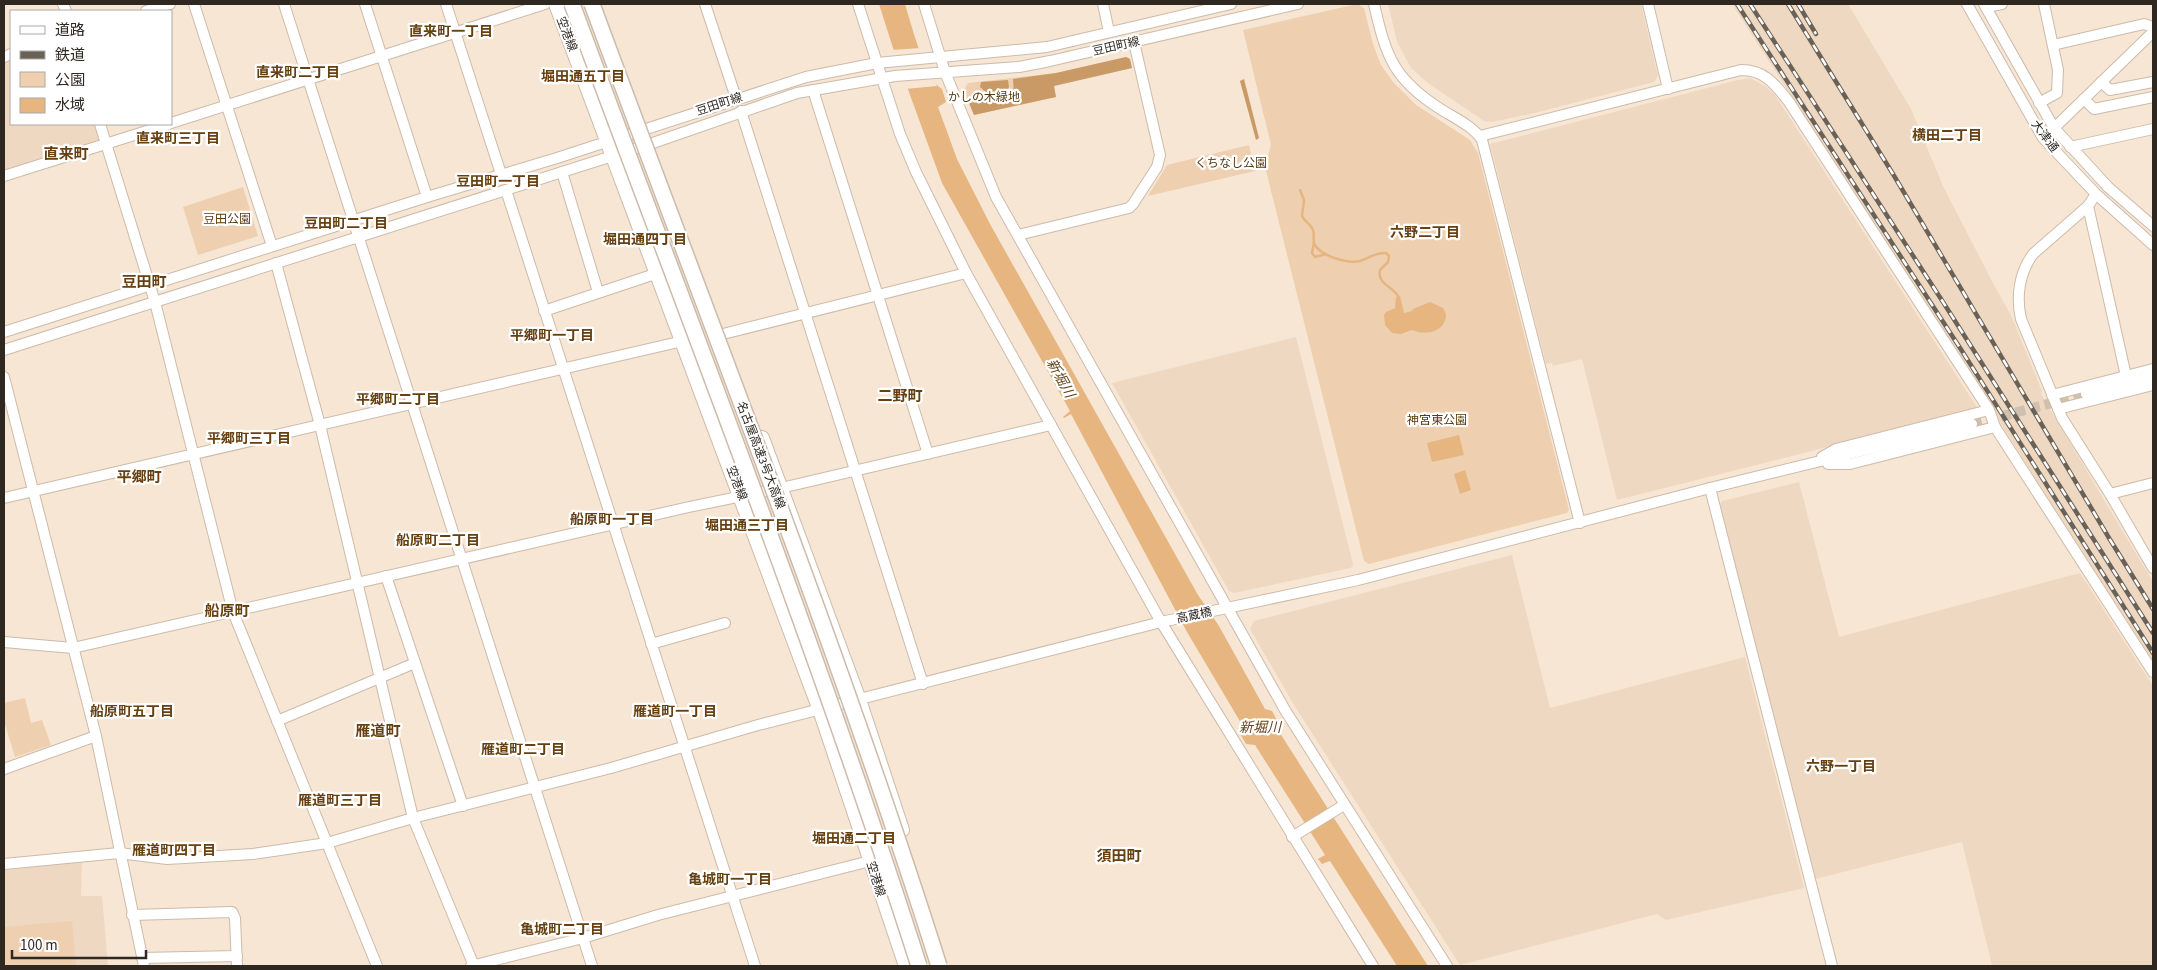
<svg xmlns="http://www.w3.org/2000/svg" width="2157" height="970" font-family="'Source Sans 3','Noto Sans JP',sans-serif">
  <style>
    .built { fill: #efd8c1 }
    .green { fill: #eed0b0 }
    .forest { fill: #ca9a66 }
    .water { fill: #e6b580 }
    .pier { fill: #f7e6d4 }
    .lines { fill: none; stroke-linecap: round; stroke-linejoin: round }
    .stream { stroke: #e6b580; stroke-width: 2.5 }
    .minor-tunnel { stroke: #cfc0b0; stroke-width: 10; stroke-dasharray: 10 5; stroke-linecap: butt }
    .minor-casing { stroke: #cba; stroke-width: 12 }
    .major-casing { stroke: #cba; stroke-width: 16 }
    .minor { stroke: #fff; stroke-width: 10 }
    .major { stroke: #fff; stroke-width: 14 }
    .rail-casing { stroke: #6b6257; stroke-width: 4.5 }
    .rail { stroke: #fff; stroke-width: 2.5; stroke-dasharray: 8; stroke-linecap: butt }
    .highway-bridge-casing { stroke: #cba; stroke-width: 18; stroke-linecap: butt }
    .highway-bridge { stroke: #fff; stroke-width: 15 }
    .labels { text-anchor: middle; stroke-width: 4.5; stroke-linejoin: round; paint-order: stroke }
    .street-label { font-size: 12px; fill: #2e2821; stroke: #fff }
    .park-label { font-size: 12px; fill: #5a3a10; stroke: #fff }
    .neighbourhood-label { font-size: 14px; font-weight: bold; fill: #664010; stroke: #fff }
    .water-label { font-size: 14px; font-style: italic; fill: #67451d; stroke: #fff }
    .quarter-label { font-size: 15px; font-weight: bold; fill: #664010; stroke: #fff }
  </style>
  <rect width="100%" height="100%" fill="#f7e6d4"/>
  <g class="built">
    <polygon points="1388,4 1641,4 1658,76 1654,82 1539,112 1492,122 1484,121 1429,84 1411,68 1397,42"/>
    <polygon points="1732,4 1848,4 1911,109 1943,186 1994,285 2011,315 2042,391 2041,394 2153,582 2153,662 2004,429 1988,401"/>
    <polygon points="11,57 11,124 95,124 101,141 4,172 4,59"/>
    <polygon points="1750,78 1765,86 1775,95 1978,409 1617,500 1582,359 1553,366 1552,363 1546,364 1490,144 1738,80"/>
    <polygon points="1296,337 1353,564 1351,568 1234,593 1229,591 1112,383"/>
    <polygon points="1799,482 1839,637 2080,573 2153,686 2153,966 1992,966 1962,842 1815,879 1720,505 1722,501"/>
    <polygon points="1512,555 1550,708 1745,657 1804,888 1666,920 1657,914 1460,965 1294,705 1250,629 1254,621"/>
    <polygon points="82,862 81,896 102,896 108,966 4,966 4,870"/>
  </g>
  <g class="green">
    <polygon points="1357,4 1364,8 1373,44 1381,65 1393,82 1416,105 1470,140 1478,153 1569,510 1567,513 1369,564 1364,561 1265,167 1271,145 1243,30"/>
    <polygon points="1126,57 1130,59 1132,68 1054,86 1056,97 974,115 964,90 968,83 1056,73"/>
    <polygon points="1249,145 1255,171 1148,196 1167,165"/>
    <polygon points="243,187 258,236 198,255 183,207"/>
    <polygon points="25,698 31,723 42,720 51,745 15,757 4,721 4,703"/>
    <polygon points="72,921 76,966 4,966 4,927"/>
  </g>
  <g class="forest">
    <polygon points="1126,57 1130,59 1132,68 1054,86 1056,97 974,115 969,103 1014,96 1013,79 1056,73"/>
    <polygon points="1244,79 1259,138 1256,140 1240,81"/>
    <polygon points="1008,80 1009,87 1005,92 988,94 980,87 981,82"/>
  </g>
  <g class="water">
    <path d="M 879,4 L 905,4 C 911,23 925,80 942,89 L 946,102 L 938,107 L 957,159 L 990,224 L 1198,595 L 1219,626 L 1265,709 L 1272,711 L 1279,724 L 1278,730 L 1428,966 L 1397,966 L 1330,861 L 1322,864 L 1318,859 L 1325,855 L 1255,745 L 1246,744 L 1239,732 L 1241,723 L 1187,632 L 1071,414 L 1064,418 L 1063,417 L 1070,411 L 942,183 L 893,48 Z"/>
    <path d="M 1400,296 L 1404,313 L 1412,311 L 1413,309 L 1430,302 L 1443,308 L 1446,314 C 1446,332 1426,336 1412,330 L 1401,334 L 1392,333 L 1385,325 L 1384,315 L 1386,312 L 1395,308 L 1396,297 Z"/>
    <polygon points="1459,435 1464,455 1432,462 1427,443"/>
    <polygon points="1465,470 1471,490 1460,494 1454,474"/>
  </g>
  <polygon class="pier" points="921,48 937,86 905,89 891,50"/>
  <g class="lines">
    <g class="stream">
      <path d="M 1300,190 L 1304,200 L 1302,216 C 1304,221 1309,223 1312,228 C 1315,232 1313,238 1314,243 C 1319,256 1348,264 1360,261 C 1369,258 1376,252 1386,253 L 1389,256 L 1388,262 L 1380,270 C 1377,284 1392,286 1398,296"/>
      <polyline points="1314,242 1312,253 1315,257 1326,254"/>
    </g>
    <polyline class="minor-tunnel" points="1972,424 2086,394"/>
    <defs>
      <g id="minor">
        <polyline points="63,4 66,11"/>
        <polyline points="194,4 272,246"/>
        <polyline points="284,4 592,966"/>
        <polyline points="365,4 427,197"/>
        <polyline points="446,4 501,174"/>
        <polyline points="705,4 736,98"/>
        <polyline points="858,4 900,134 916,172 966,273 1161,622 1373,966"/>
        <polyline points="924,4 945,72 996,197 1285,710 1447,966"/>
        <polyline points="1103,4 1109,32"/>
        <path d="M 1374,4 C 1386,57 1394,80 1442,110 C 1455,118 1474,127 1482,140 L 1580,523"/>
        <polyline points="1648,4 1668,89"/>
        <polyline points="1967,4 2043,138 2096,194 2153,245"/>
        <polyline points="1984,4 2054,128 2108,187 2153,226"/>
        <polyline points="1986,7 2002,4"/>
        <polyline points="146,11 170,4"/>
        <polyline points="2053,45 2144,24 2153,27"/>
        <polyline points="4,57 11,54"/>
        <polyline points="2101,82 2110,90 2153,82"/>
        <polyline points="813,90 928,454"/>
        <polyline points="2084,99 2094,109 2153,97"/>
        <polyline points="2039,103 2057,93 2058,70 2044,4"/>
        <polyline points="741,111 923,684"/>
        <polyline points="171,123 545,4"/>
        <polyline points="100,124 155,302 233,612 377,966"/>
        <polyline points="2050,132 2153,32"/>
        <path d="M 1480,136 L 1741,70 C 1765,70 1775,84 1789,102 L 1989,410 L 1995,427 L 2153,672"/>
        <polyline points="2070,147 2153,129"/>
        <polyline points="562,172 598,292"/>
        <polyline points="4,176 169,124"/>
        <polyline points="506,190 755,966"/>
        <path d="M 2096,194 L 2088,206 L 2033,254 C 2019,273 2016,297 2021,319 L 2062,418 L 2110,494 L 2153,568"/>
        <polyline points="2088,206 2126,376"/>
        <polyline points="1018,235 1129,208 1133,204 1157,167 1160,155 1134,42"/>
        <polyline points="276,263 320,425 413,818 474,966"/>
        <polyline points="544,311 658,273"/>
        <polyline points="4,332 427,197 557,158 806,77 877,63 1047,47 1231,4"/>
        <polyline points="723,334 966,273"/>
        <polyline points="4,350 650,144 797,93 895,76 1019,67 1050,61 1298,4"/>
        <polyline points="4,377 96,736 144,966"/>
        <polyline points="2086,394 2153,377"/>
        <polyline points="2052,395 2153,369"/>
        <polyline points="2058,409 2153,385"/>
        <polyline points="1822,457 1836,449 1989,410"/>
        <polyline points="1828,464 1850,464 1995,427"/>
        <polyline points="1710,488 1832,966"/>
        <polyline points="2110,494 2153,483"/>
        <polyline points="4,498 683,341"/>
        <polyline points="386,576 463,806"/>
        <polyline points="4,642 73,648 689,507 781,488 1051,425"/>
        <polyline points="651,644 725,623"/>
        <polyline points="277,721 415,663"/>
        <polyline points="4,769 96,736"/>
        <polyline points="1292,837 1344,805"/>
        <polyline points="4,864 119,853 167,859 253,854 327,843 413,818 611,768 758,725 1161,622 1358,580 1710,488 1972,424"/>
        <polyline points="132,915 232,912 235,918 237,966"/>
        <polyline points="142,958 237,956"/>
        <polyline points="471,966 583,938 658,915 870,861"/>
      </g>
      <g id="major">
        <polyline points="556,4 820,710 906,966"/>
        <polyline points="762,438 859,700 902,830"/>
      </g>
    </defs>
    <use href="#minor" class="minor-casing"/>
    <use href="#major" class="major-casing"/>
    <use href="#minor" class="minor"/>
    <use href="#major" class="major"/>
    <defs>
      <g id="rail">
        <polyline points="1737,4 1962,351 2153,653"/>
        <polyline points="1750,4 1943,302 2153,633"/>
        <polyline points="1788,4 1893,174 2109,538 2153,609"/>
        <polyline points="1798,4 1816,34"/>
      </g>
    </defs>
    <use href="#rail" class="rail-casing"/>
    <use href="#rail" class="rail"/>
    <defs>
      <g id="highway-bridge">
        <path d="M 572,4 C 690,323 815,641 919,966"/>
        <path d="M 592,4 C 710,324 836,641 939,966"/>
      </g>
    </defs>
    <use href="#highway-bridge" class="highway-bridge-casing"/>
    <use href="#highway-bridge" class="highway-bridge"/>
  </g>
  <g class="labels">
    <g class="street-label">
      <text transform="translate(567 34) rotate(69)" y="4">空港線</text>
      <text transform="translate(1116 46) rotate(-13)" y="4">豆田町線</text>
      <text transform="translate(719 104) rotate(-18)" y="4">豆田町線</text>
      <text transform="translate(2045 136) rotate(53)" y="4">大津通</text>
      <text transform="translate(761 455) rotate(69)" y="4">名古屋高速3号大高線</text>
      <text transform="translate(737 483) rotate(69)" y="4">空港線</text>
      <text transform="translate(1194 615) rotate(-12)" y="4">高蔵橋</text>
      <text transform="translate(876 879) rotate(72)" y="4">空港線</text>
    </g>
    <g class="park-label">
      <text x="984" y="101">かしの木緑地</text>
      <text x="1231" y="167">くちなし公園</text>
      <text x="227" y="223">豆田公園</text>
      <text x="1437" y="424">神宮東公園</text>
    </g>
    <g class="neighbourhood-label">
      <text x="451" y="36">直来町一丁目</text>
      <text x="298" y="77">直来町二丁目</text>
      <text x="583" y="81">堀田通五丁目</text>
      <text x="1947" y="140">横田二丁目</text>
      <text x="178" y="143">直来町三丁目</text>
      <text x="498" y="186">豆田町一丁目</text>
      <text x="346" y="228">豆田町二丁目</text>
      <text x="1425" y="237">六野二丁目</text>
      <text x="645" y="244">堀田通四丁目</text>
      <text x="552" y="340">平郷町一丁目</text>
      <text x="398" y="404">平郷町二丁目</text>
      <text x="249" y="443">平郷町三丁目</text>
      <text x="612" y="524">船原町一丁目</text>
      <text x="747" y="530">堀田通三丁目</text>
      <text x="438" y="545">船原町二丁目</text>
      <text x="132" y="716">船原町五丁目</text>
      <text x="675" y="716">雁道町一丁目</text>
      <text x="523" y="754">雁道町二丁目</text>
      <text x="1841" y="771">六野一丁目</text>
      <text x="340" y="805">雁道町三丁目</text>
      <text x="854" y="843">堀田通二丁目</text>
      <text x="174" y="855">雁道町四丁目</text>
      <text x="730" y="884">亀城町一丁目</text>
      <text x="562" y="934">亀城町二丁目</text>
    </g>
    <g class="water-label">
      <text transform="translate(1061 378) rotate(61)" y="5">新堀川</text>
      <text x="1260" y="732">新堀川</text>
    </g>
    <g class="quarter-label">
      <text x="66" y="159">直来町</text>
      <text x="144" y="287">豆田町</text>
      <text x="900" y="401">二野町</text>
      <text x="139" y="482">平郷町</text>
      <text x="227" y="616">船原町</text>
      <text x="378" y="736">雁道町</text>
      <text x="1119" y="861">須田町</text>
    </g>
  </g>
  <rect width="2157" height="970" fill="none" stroke="#2e2821" stroke-width="10"/>
  <rect x="10" y="10" width="162" height="115" fill="#ffffff" stroke="#aba9a6"/>
  <rect x="20" y="26" width="25" height="8" fill="#ffffff" stroke="#aba9a6"/>
  <text x="55" y="35" font-size="15" fill="#2e2821">道路</text>
  <rect x="20" y="51" width="25" height="8" fill="#6b6257" stroke="#aba9a6"/>
  <text x="55" y="60" font-size="15" fill="#2e2821">鉄道</text>
  <rect x="20" y="72" width="25" height="15" fill="#eed0b0" stroke="#aba9a6"/>
  <text x="55" y="85" font-size="15" fill="#2e2821">公園</text>
  <rect x="20" y="98" width="25" height="15" fill="#e6b580" stroke="#aba9a6"/>
  <text x="55" y="110" font-size="15" fill="#2e2821">水域</text>
  <path d="M12 950v8h134v-8" fill="none" stroke="#2e2821" stroke-width="2.5"/>
  <text x="20" y="950" font-size="15" fill="#2e2821" stroke="#ffffff" stroke-width="4" paint-order="stroke">100 m</text>
</svg>
